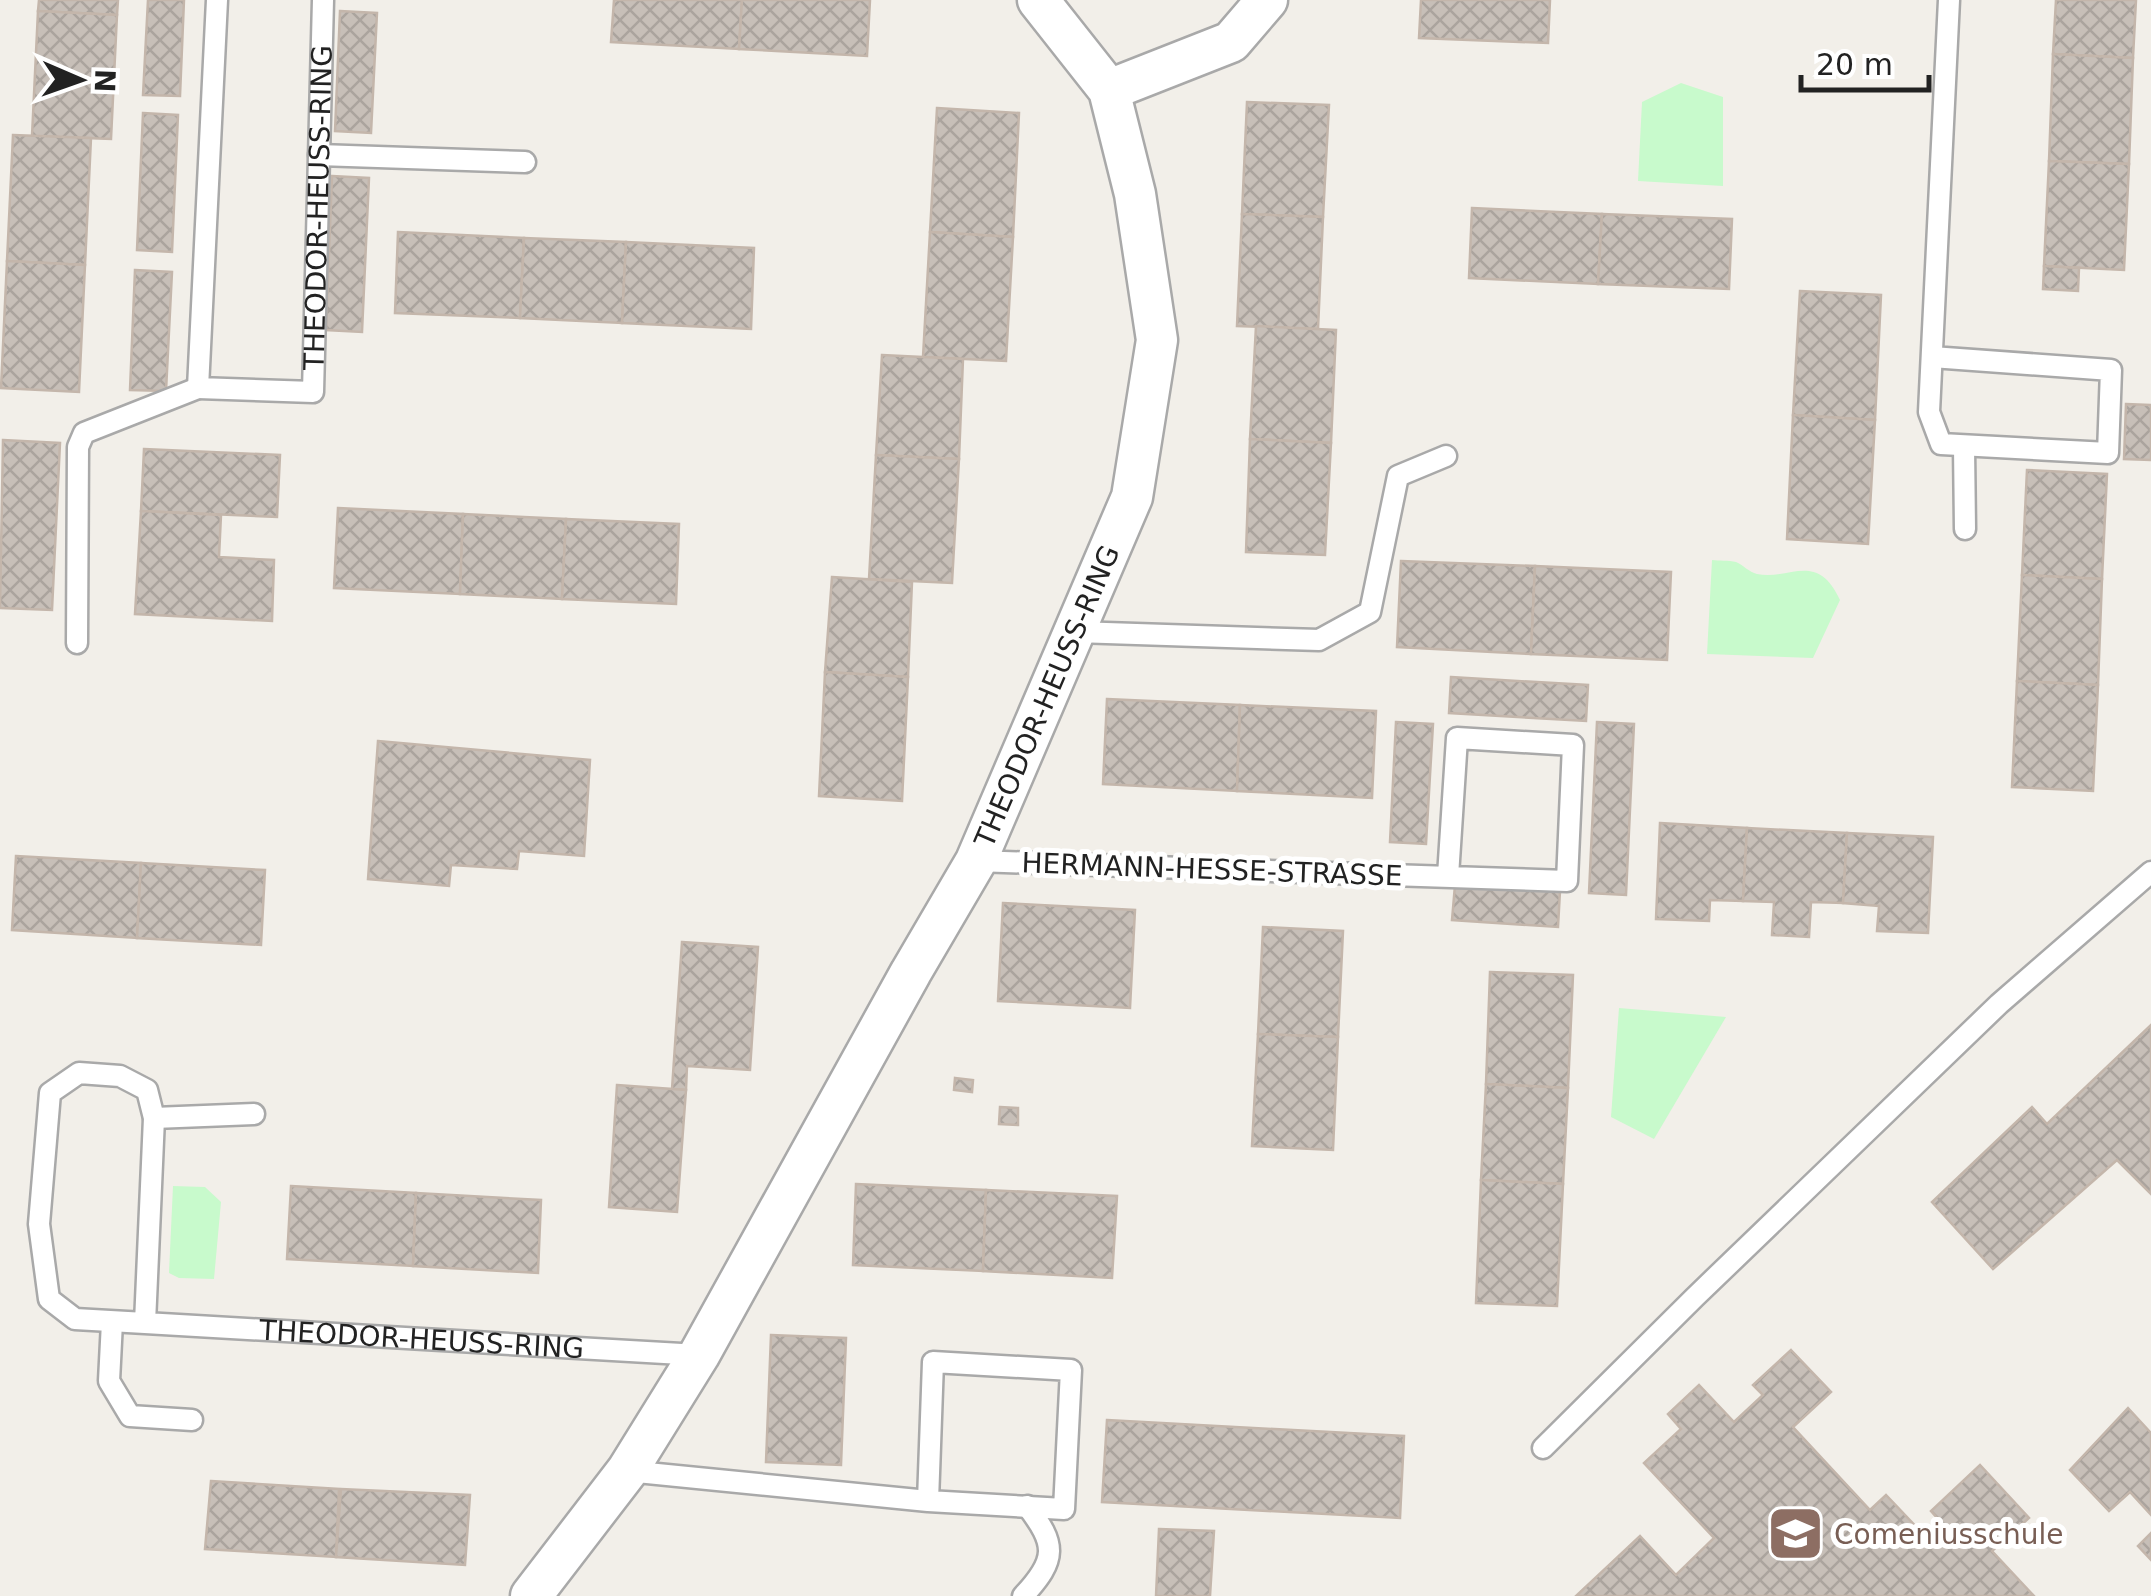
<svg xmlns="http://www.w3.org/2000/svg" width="2151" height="1596" font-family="'DejaVu Sans',sans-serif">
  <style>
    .park { fill: #c8facc }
    .building { fill: url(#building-cross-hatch); stroke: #c4b6ab; stroke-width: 2.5 }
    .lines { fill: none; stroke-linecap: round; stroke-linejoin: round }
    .lane-casing { stroke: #a9a9a9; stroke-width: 25 }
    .street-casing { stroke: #a9a9a9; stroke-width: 45 }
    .lane { stroke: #fff; stroke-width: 20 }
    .street { stroke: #fff; stroke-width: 40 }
    .labels { text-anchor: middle; stroke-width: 10; stroke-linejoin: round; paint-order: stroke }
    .street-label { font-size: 28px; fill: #222; stroke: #fff }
    .education-label { font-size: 28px; fill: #785e54; stroke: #fff; text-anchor: start }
  </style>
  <defs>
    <pattern id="building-cross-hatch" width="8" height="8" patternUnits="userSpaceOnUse" patternTransform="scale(2.5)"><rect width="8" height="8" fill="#c7bfb8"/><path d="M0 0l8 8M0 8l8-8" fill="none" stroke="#aba49e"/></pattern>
  </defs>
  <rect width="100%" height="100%" fill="#f2efe9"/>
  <g class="park">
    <polygon points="1681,83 1723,97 1723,186 1638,181 1642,102"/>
    <path d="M 1712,560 C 1719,561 1729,560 1736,562 C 1743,565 1749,572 1757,574 C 1789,581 1817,550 1840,600 L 1813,658 L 1707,654 Z"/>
    <polygon points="1619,1008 1726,1017 1654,1139 1611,1117"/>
    <polygon points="173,1186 205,1187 221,1202 214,1279 179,1278 169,1273"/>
  </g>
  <g class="building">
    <polygon points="39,0 118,0 117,15 38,11"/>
    <polygon points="148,0 184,0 180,96 143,95"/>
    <polygon points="614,0 742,0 739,49 611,42"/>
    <polygon points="742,0 870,0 867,56 739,49"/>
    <polygon points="1421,0 1550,0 1548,43 1419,38"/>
    <polygon points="2056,0 2136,0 2133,58 2053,54"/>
    <polygon points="38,11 117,15 111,139 32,136"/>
    <polygon points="340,11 377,13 371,133 335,131"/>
    <polygon points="2053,54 2133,58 2129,164 2049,161"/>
    <polygon points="1247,102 1329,105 1323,217 1242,214"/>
    <polygon points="937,108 1019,113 1013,237 930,232"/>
    <polygon points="143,113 178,115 172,252 137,250"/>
    <polygon points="13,135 91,138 85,265 7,261"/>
    <polygon points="2049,161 2129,164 2124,270 2044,266"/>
    <polygon points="332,176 369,178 362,332 326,330"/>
    <polygon points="1472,208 1602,214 1598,284 1469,278"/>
    <polygon points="1242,214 1323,217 1318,329 1237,326"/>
    <polygon points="1602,214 1732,219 1729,289 1598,284"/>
    <polygon points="398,232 524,238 520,318 395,313"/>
    <polygon points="930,232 1013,237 1006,361 923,357"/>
    <polygon points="524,238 626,242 622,323 520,318"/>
    <polygon points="626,242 754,248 751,329 622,323"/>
    <polygon points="7,261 85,265 79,392 1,388"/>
    <polygon points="2044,266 2079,268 2078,291 2043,289"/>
    <polygon points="135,270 172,272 166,391 130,390"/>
    <polygon points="1800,291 1881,295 1875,420 1793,415"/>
    <polygon points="1256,326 1336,330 1331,443 1250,439"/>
    <polygon points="882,355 963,359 959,459 876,455"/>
    <polygon points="2126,404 2151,405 2151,460 2124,459"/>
    <polygon points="1793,415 1875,420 1868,544 1787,539"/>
    <polygon points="1250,439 1331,443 1325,555 1246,552"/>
    <polygon points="3,440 60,443 52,610 0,608"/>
    <polygon points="144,449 280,455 277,517 141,511"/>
    <polygon points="876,455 959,459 952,583 869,579"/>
    <polygon points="2027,470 2107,474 2102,579 2022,575"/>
    <polygon points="338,508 463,514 460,594 334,588"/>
    <polygon points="141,511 221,515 219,557 274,560 272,621 135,614"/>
    <polygon points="463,514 566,519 562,599 460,594"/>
    <polygon points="566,519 679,524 676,604 562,599"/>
    <polygon points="1401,561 1535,566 1531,654 1397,647"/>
    <polygon points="1535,566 1671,572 1667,660 1531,654"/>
    <polygon points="2022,575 2102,579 2098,685 2017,681"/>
    <polygon points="832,577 912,582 908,677 825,672"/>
    <polygon points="825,672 908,677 902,801 819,796"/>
    <polygon points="1451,677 1588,685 1586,721 1449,713"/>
    <polygon points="2017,681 2098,685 2093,791 2012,787"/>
    <polygon points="1107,699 1240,705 1237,791 1103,784"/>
    <polygon points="1240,705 1376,711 1372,798 1237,791"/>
    <polygon points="1396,722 1433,724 1426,844 1390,842"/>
    <polygon points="1597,722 1634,724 1626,895 1589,893"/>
    <polygon points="378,741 590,760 584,856 519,851 517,869 451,865 449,886 368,879"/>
    <polygon points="1660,823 1747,828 1743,901 1710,900 1709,921 1656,919"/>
    <polygon points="1747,828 1847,833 1843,903 1811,902 1809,937 1772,935 1774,902 1743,901"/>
    <polygon points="1847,833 1933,837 1928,933 1877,931 1879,906 1843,903"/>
    <polygon points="16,856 141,863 137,938 12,930"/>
    <polygon points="141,863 265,870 261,945 137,938"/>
    <polygon points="1455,885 1560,891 1558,927 1452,920"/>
    <polygon points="1003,903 1135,910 1130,1008 998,1001"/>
    <polygon points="1263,927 1343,931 1338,1037 1258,1034"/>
    <polygon points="682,942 758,947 750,1070 687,1066 686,1090 672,1089"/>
    <polygon points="1490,972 1573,975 1568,1088 1486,1084"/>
    <polygon points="2151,1025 2151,1194 2117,1160 1993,1269 1932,1202 2032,1107 2047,1124"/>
    <polygon points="1258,1034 1338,1037 1333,1150 1252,1146"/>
    <polygon points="955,1078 973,1080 972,1092 954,1090"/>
    <polygon points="1486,1084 1568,1088 1563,1184 1481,1180"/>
    <polygon points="617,1085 686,1090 677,1212 609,1207"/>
    <polygon points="1000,1107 1018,1108 1018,1125 999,1124"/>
    <polygon points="1481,1180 1563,1184 1557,1306 1476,1303"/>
    <polygon points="856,1184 986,1190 983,1271 853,1265"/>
    <polygon points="291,1186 416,1193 413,1266 287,1259"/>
    <polygon points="986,1190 1117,1196 1112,1278 983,1271"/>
    <polygon points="416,1193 541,1200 538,1273 413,1266"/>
    <polygon points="771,1335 846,1338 841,1465 766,1462"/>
    <polygon points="1791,1350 1831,1392 1793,1427 1870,1510 1886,1495 1923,1534 1938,1519 1931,1511 1980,1465 2029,1518 1992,1551 2034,1596 1576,1596 1640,1536 1676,1575 1714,1538 1644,1463 1681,1429 1668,1414 1699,1385 1734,1422 1763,1395 1753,1385"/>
    <polygon points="2128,1408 2151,1433 2151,1515 2130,1492 2109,1511 2070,1470"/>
    <polygon points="1107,1420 1404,1436 1400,1518 1102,1502"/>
    <polygon points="211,1481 339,1489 336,1557 205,1549"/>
    <polygon points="341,1489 470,1495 465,1565 336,1557"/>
    <polygon points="1159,1529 1214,1531 1210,1596 1156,1596"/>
    <polygon points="2151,1533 2151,1560 2138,1546"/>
  </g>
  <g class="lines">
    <defs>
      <g id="lane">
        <path id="s1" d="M 217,0 L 198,388 L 313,392 L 323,0"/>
        <polyline points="319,155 525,162"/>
        <polyline points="1932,357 2111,370 2108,453 1941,444 1929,412 1949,0"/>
        <polyline points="1964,447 1965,529"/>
        <polyline points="1076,632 1319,640 1370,612 1398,476 1446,456"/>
        <polyline points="77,643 78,447 84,433 198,388"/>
        <polyline points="976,861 1567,881 1573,745 1457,738 1448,876"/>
        <polyline points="154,1118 254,1114"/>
        <polyline points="112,1322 109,1381 130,1416 192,1420"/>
        <path id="s2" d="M 145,1323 L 75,1319 L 49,1299 L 39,1224 L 50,1093 L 79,1073 L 120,1076 L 147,1090 L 154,1118 L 145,1323 L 699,1355"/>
        <polyline points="1543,1448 1695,1297 1999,1004 2151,872"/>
        <polyline points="627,1471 928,1501 1064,1509 1071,1370 933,1362 928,1501"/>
        <path d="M 1023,1596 C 1058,1559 1056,1544 1027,1506"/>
      </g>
      <g id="street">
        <polyline points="1109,90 1231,42 1267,0"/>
        <path id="s3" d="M 531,1596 L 627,1471 L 699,1355 L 911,972 L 976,861 L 1132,497 L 1157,340 L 1135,194 L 1109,90 L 1038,0"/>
      </g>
    </defs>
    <use href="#lane" class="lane-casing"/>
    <use href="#street" class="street-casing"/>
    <use href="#lane" class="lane"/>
    <use href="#street" class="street"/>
  </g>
  <defs>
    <symbol id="school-square" viewBox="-11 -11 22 22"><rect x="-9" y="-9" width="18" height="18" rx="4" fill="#8d6e63" stroke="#fff"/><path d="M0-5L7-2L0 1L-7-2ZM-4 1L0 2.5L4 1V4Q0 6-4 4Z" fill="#fff"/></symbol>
  </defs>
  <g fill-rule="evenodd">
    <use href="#school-square" x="1764" y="1502" width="63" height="63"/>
  </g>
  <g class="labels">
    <g class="street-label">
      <text dy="10" stroke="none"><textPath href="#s1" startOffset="688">THEODOR-HEUSS-RING</textPath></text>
      <text dy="10" stroke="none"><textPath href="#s3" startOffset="1040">THEODOR-HEUSS-RING</textPath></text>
      <text transform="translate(1212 869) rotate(2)" y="10">HERMANN-HESSE-STRASSE</text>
      <text dy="10" stroke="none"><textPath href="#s2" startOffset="928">THEODOR-HEUSS-RING</textPath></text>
    </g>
    <g class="education-label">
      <text x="1834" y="1544">Comeniusschule</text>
    </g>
  </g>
  <g transform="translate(80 80) rotate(92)" stroke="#ffffff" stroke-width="8" paint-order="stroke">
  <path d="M0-8L18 38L0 25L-18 38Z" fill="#222222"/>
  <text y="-15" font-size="28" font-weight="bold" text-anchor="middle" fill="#222222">N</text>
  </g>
  <path d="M1801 75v15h128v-15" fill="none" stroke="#222222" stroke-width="5"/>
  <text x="1816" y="75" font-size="30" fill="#222222" stroke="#ffffff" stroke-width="8" paint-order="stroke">20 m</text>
</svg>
